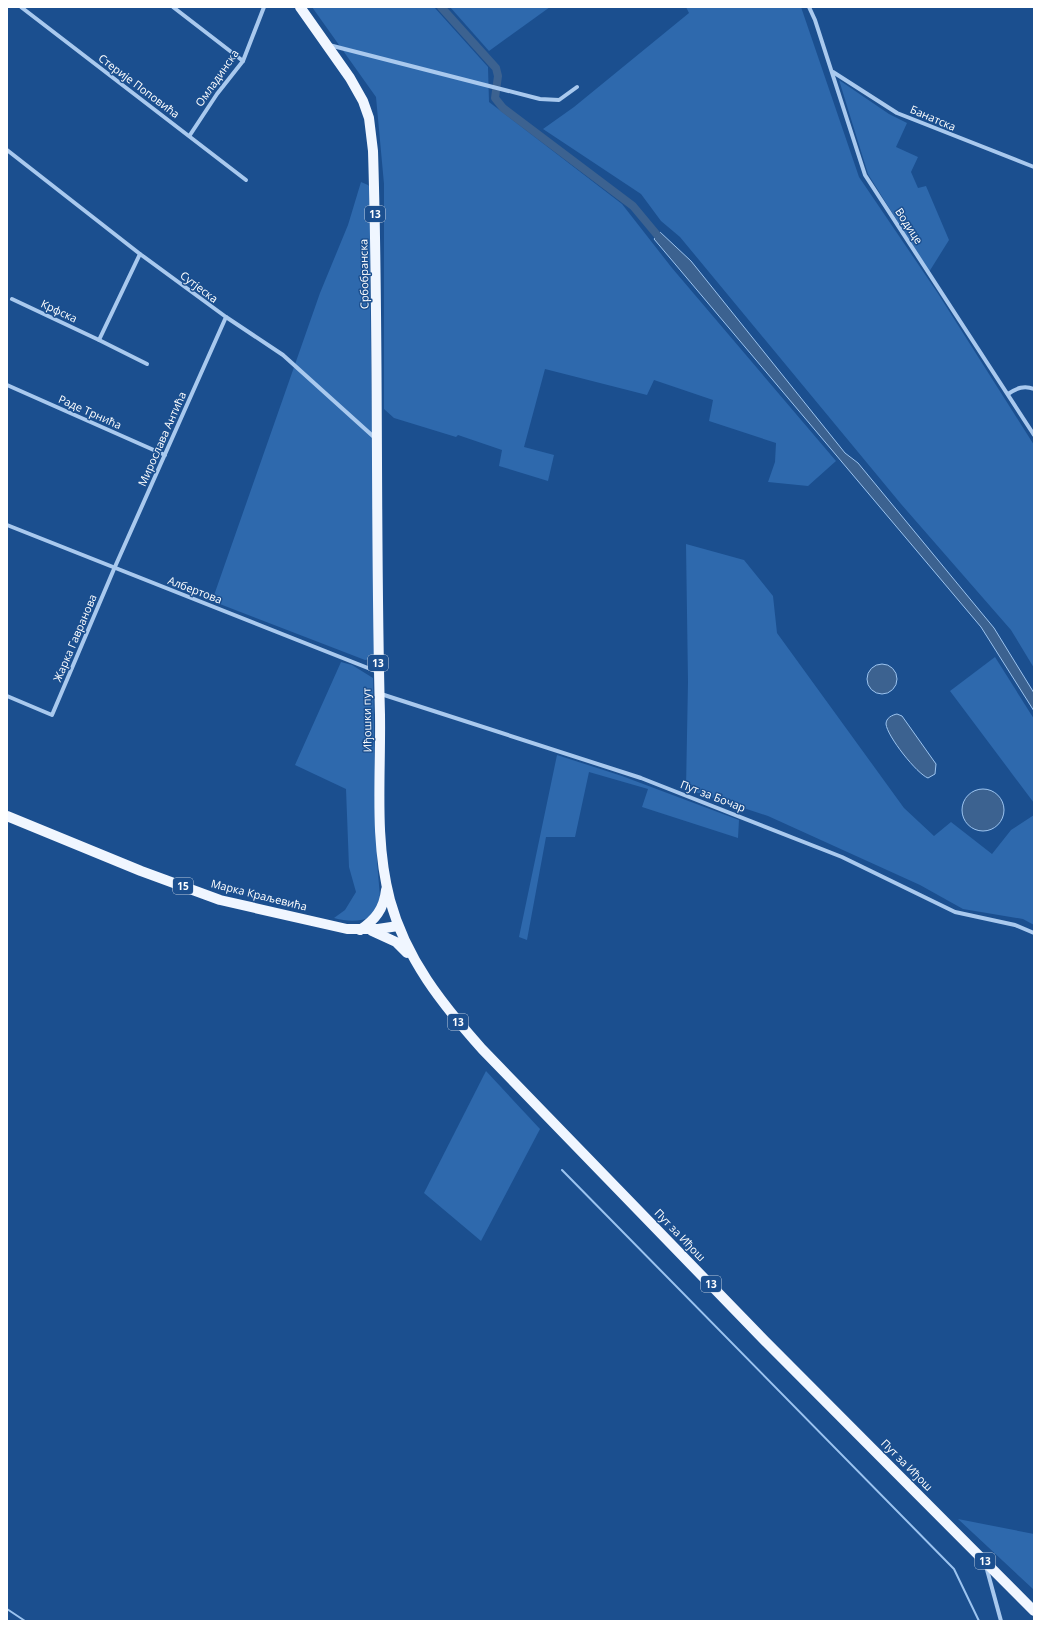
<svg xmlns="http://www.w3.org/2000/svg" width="1041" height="1628" font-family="'Open Sans',sans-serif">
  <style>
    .green { fill: #2e69ad }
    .water { fill: #3c6290; stroke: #9cc4f0 }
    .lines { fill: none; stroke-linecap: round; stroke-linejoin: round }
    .stream { stroke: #9cc4f0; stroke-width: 2 }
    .canal { stroke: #3c6290; stroke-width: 8 }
    .minor { stroke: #a9c9ee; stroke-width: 4 }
    .primary { stroke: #f0f6ff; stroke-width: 10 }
    .labels { text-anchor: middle; stroke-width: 3; stroke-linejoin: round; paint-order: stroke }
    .shield { fill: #1b4f8f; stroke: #bbcadd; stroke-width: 1 }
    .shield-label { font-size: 10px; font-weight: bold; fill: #fff }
    .street-label { font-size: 11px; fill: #fff; stroke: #1b4f8f }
  </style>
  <rect width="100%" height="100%" fill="#1b4f8f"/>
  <g class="green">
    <polygon points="312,7 434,7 488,67 489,102 622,204 672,268 836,461 808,486 768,482 775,462 776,443 709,421 713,400 654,380 647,395 545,369 524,447 554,455 548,481 499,466 502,450 458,435 456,437 394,418 384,409 384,184 376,97"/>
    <polygon points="450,7 550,7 489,51"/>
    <polygon points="686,7 801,7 859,177 937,292 1034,445 1034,668 1011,630 901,504 680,237 661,221 641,194 543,129 574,107 689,13"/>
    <polygon points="839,80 889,114 907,123 896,147 918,157 911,172 918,188 926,186 949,240 929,272 868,174"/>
    <polygon points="361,182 368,185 372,191 370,282 375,653 372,659 365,660 212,601 320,293 348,225"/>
    <polygon points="686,544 744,560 773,596 777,633 904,808 934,836 951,822 992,854 1011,830 1034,815 1034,925 1023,919 963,909 920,885 768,816 686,789 688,682"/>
    <polygon points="995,657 1034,719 1034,803 950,691"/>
    <path d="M 341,662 L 352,665 L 373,678 L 377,861 L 380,897 L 374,916 C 359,922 349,922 334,918 L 345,910 L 356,892 L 349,867 L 346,789 L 295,765 Z"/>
    <polygon points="557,755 622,776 739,820 738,838 642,807 648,789 589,772 575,837 546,837 527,940 519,937"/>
    <polygon points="486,1071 540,1129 481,1241 424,1193"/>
    <polygon points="958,1519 1034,1534 1034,1603 1033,1589"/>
  </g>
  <g class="water">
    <polygon points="660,232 691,261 845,453 858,463 994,628 1034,693 1034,711 981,627 654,239"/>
    <circle cx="882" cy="679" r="15"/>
    <path d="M 897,714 L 902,716 L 936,764 L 935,774 L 928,778 C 917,774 887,736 886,724 C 886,718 892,715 897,714 Z"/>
    <circle cx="983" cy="810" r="21"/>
  </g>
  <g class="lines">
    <g class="stream">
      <polyline points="562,1170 954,1569 979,1621"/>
      <polyline points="7,1609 25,1621"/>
    </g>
    <polyline class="canal" points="441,7 496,68 498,76 495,98 503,108 633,206 663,242"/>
    <g class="minor">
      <polyline points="21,7 246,180"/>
      <polyline points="173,7 243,61"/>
      <polyline points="809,7 815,20 865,175 1034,435"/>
      <polyline points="329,45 540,99 559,100 577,87"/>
      <polyline points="833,72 897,113 1034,167"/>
      <polyline points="190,135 217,94 243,61 264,7"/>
      <polyline points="7,150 140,254 226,317 283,355 375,438"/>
      <polyline points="12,299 99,340 140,254"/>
      <polyline points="99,340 147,364"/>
      <polyline points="7,385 165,455"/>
      <path d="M 1008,394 C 1017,388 1024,385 1034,389"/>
      <polyline points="7,525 378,672"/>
      <polyline points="381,694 641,778 842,857 955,912 1015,925 1034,933"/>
      <polyline points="7,696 52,715 114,569 226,317"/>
      <polyline points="986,1566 1001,1621"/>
    </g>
    <g class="primary">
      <path d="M 300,7 L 350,78 L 363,101 L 369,118 L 373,151 C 379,339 375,527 380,715 C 381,776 374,840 390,900 C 406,959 442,1004 482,1049 L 765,1341 L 1034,1611"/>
      <polyline points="7,816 141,871 220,900 347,929 378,929 398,926"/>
      <path d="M 360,930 C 375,920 384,909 386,890"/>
      <polyline points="372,931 396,942 407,953"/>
    </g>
  </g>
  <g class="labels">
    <g class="shield">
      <rect x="365" y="206" width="20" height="16" rx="3"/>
      <rect x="368" y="655" width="20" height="16" rx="3"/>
      <rect x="173" y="878" width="20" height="16" rx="3"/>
      <rect x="448" y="1014" width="20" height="16" rx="3"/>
      <rect x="701" y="1276" width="20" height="16" rx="3"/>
      <rect x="975" y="1553" width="20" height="16" rx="3"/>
    </g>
    <g class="shield-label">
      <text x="375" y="218">13</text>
      <text x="378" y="667">13</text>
      <text x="183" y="890">15</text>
      <text x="458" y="1026">13</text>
      <text x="711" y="1288">13</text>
      <text x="985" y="1565">13</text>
    </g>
    <g class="street-label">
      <text transform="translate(217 78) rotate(-55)" y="4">Омладинска</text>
      <text transform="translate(139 86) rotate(37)" y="4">Стерије Поповића</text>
      <text transform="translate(933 118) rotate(23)" y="4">Банатска</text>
      <text transform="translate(909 226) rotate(57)" y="4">Водице</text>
      <text transform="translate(364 274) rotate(-91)" y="4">Србобранска</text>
      <text transform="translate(199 287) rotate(37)" y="4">Сутјеска</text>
      <text transform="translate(59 311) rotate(25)" y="4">Крфска</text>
      <text transform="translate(90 412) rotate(24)" y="4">Раде Трнића</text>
      <text transform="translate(162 439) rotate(-66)" y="4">Мирослава Антића</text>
      <text transform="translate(195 590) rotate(21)" y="4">Албертова</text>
      <text transform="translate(75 638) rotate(-67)" y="4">Жарка Гавранова</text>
      <text transform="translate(367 720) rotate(-91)" y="4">Иђошки пут</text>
      <text transform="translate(713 796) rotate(21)" y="4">Пут за Бочар</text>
      <text transform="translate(259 895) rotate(14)" y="4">Марка Краљевића</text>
      <text transform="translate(680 1235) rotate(46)" y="4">Пут за Иђош</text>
      <text transform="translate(907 1465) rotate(45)" y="4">Пут за Иђош</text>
    </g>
  </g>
  <rect width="1041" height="1628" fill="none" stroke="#ffffff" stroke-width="16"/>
</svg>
